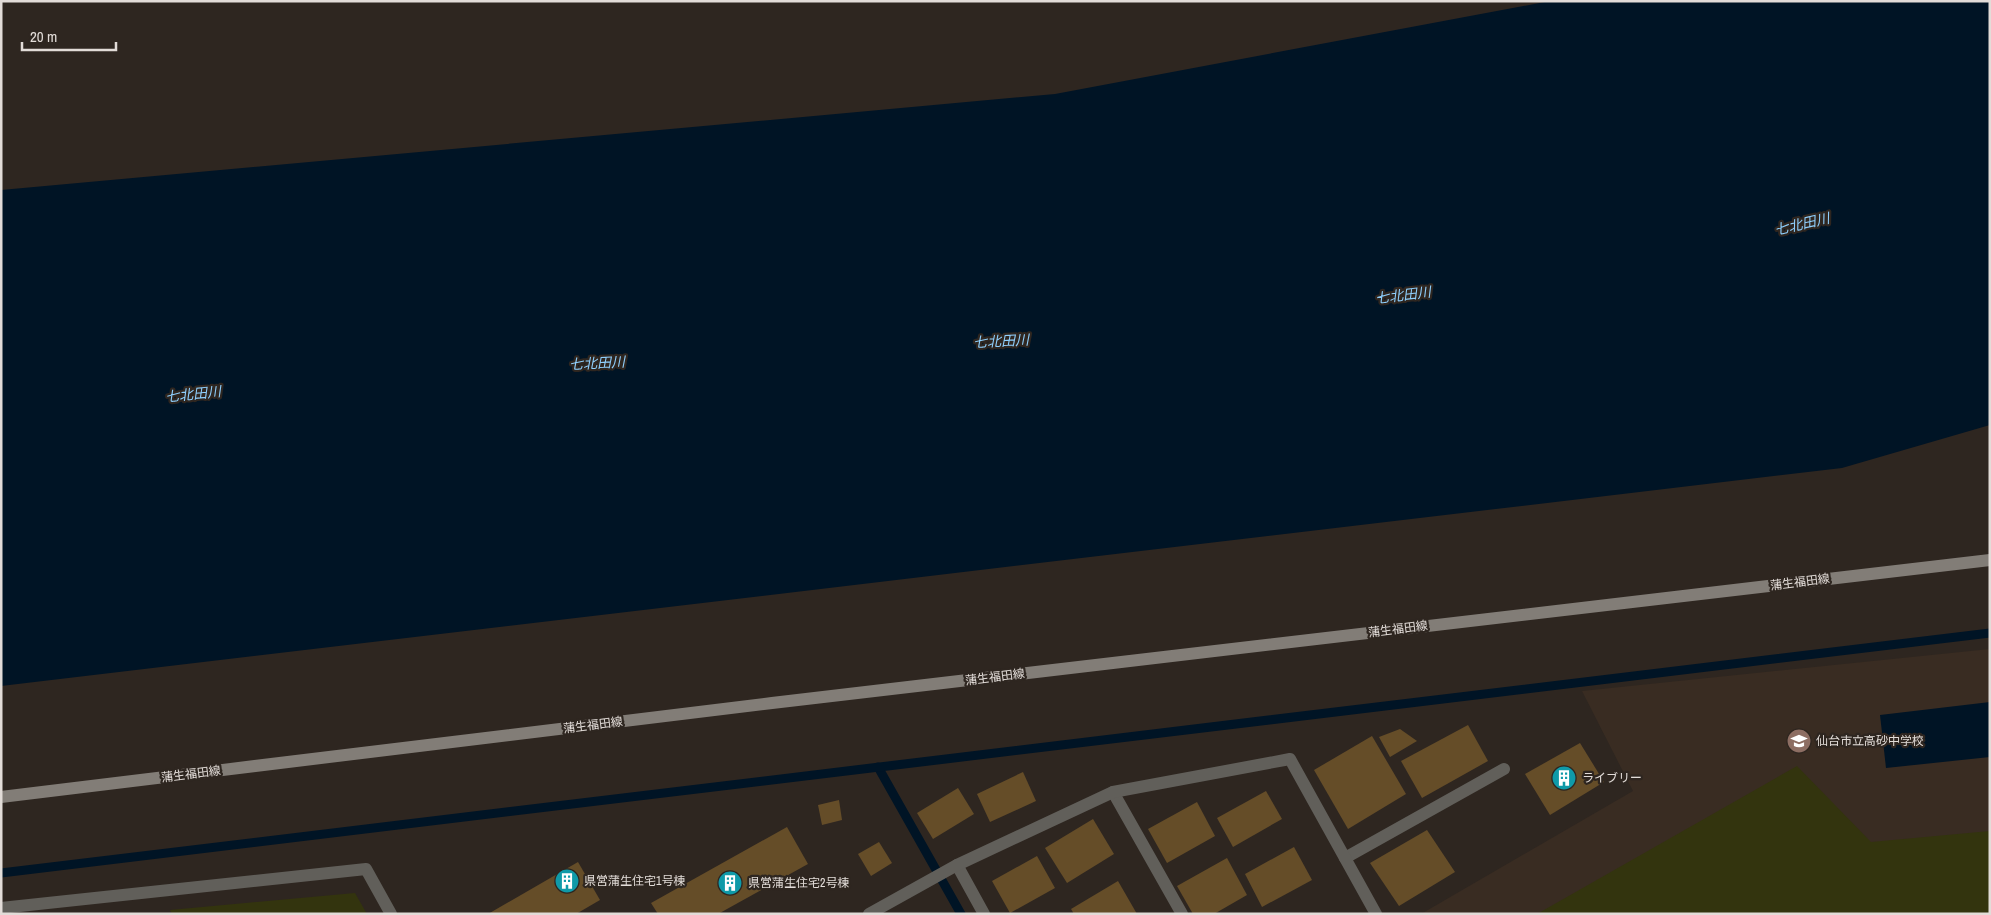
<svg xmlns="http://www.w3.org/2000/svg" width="1991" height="915" font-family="'Archivo Narrow','Noto Sans JP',sans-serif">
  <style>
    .built { fill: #392c22 }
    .green { fill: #33340e }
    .water { fill: #001425 }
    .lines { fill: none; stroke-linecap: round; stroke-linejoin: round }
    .stream { stroke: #001425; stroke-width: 9 }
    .building { fill: #654d28 }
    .service { stroke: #615f5a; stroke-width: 12 }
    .minor { stroke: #615f5a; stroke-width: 12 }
    .secondary { stroke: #827d77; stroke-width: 12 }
    .labels { text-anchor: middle; stroke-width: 4.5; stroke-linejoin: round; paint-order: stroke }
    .street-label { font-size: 12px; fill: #e2dcd8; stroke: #2e2620 }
    .poi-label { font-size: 12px; fill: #e2dcd8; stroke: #2e2620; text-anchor: start }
    .water-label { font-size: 14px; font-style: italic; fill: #8fcffc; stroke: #2e2620 }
  </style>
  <rect width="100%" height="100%" fill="#2e2620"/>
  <polygon class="built" points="1990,649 1990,914 1421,914 1633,791 1582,691"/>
  <g class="green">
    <polygon points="1797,766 1871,842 1990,831 1990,914 1537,914"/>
    <polygon points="355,893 367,914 172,914 170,910"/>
  </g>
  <g class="water">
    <polygon points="1550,1 1990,1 1990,425 1842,468 1,686 1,190 1055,94"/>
    <polygon points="1990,702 1990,757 1886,768 1880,715"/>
  </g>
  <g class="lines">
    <g class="stream">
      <polyline points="878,767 961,914"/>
      <polyline points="1,873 1990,633"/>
    </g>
  </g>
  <g class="building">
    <polygon points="1468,725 1488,761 1422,798 1401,761"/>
    <polygon points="1400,729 1417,741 1390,757 1379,737"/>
    <polygon points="1372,736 1406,794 1348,829 1314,770"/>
    <polygon points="1580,743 1604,782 1550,815 1525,774"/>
    <polygon points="1023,772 1036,801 990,822 977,794"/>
    <polygon points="958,788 974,814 933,839 917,813"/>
    <polygon points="1266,791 1282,819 1233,847 1217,818"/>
    <polygon points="839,800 842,820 822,825 818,805"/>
    <polygon points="1197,802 1215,836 1167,863 1148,829"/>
    <polygon points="1093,819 1114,854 1067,883 1045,848"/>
    <polygon points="787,827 808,864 718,914 658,914 651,903"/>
    <polygon points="1427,830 1455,872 1399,906 1370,863"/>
    <polygon points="879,842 892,863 871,876 858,854"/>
    <polygon points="1294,847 1312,880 1262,907 1245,874"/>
    <polygon points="1037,856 1055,888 1010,913 992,881"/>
    <polygon points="1227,858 1247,895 1214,914 1193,914 1177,886"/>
    <polygon points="578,862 600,900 576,914 488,914"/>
    <polygon points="1118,881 1137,914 1074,914 1071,909"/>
  </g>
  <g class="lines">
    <polyline class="service" points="1345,858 1504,769"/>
    <g class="minor">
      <polyline points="1113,792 1182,914"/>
      <polyline points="957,865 984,914"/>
      <polyline points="1,908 366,869 391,914"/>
      <polyline points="869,914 957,865 1113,792 1290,759 1376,914"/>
    </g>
    <polyline class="secondary" points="1,797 772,703 1990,560"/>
  </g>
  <defs>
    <symbol id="school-disc" viewBox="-11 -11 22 22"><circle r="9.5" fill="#8d6e63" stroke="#2e2620"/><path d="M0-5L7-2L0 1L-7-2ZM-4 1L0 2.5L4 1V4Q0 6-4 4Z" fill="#fff"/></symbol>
    <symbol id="building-disc" viewBox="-11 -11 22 22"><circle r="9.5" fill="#0f9aa8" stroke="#2e2620"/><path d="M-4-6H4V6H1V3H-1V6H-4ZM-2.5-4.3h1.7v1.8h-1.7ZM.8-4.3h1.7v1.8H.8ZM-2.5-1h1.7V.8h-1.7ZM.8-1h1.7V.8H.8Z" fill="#fff"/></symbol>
  </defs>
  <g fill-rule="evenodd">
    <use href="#school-disc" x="1785" y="727" width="28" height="28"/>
    <use href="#building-disc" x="1550" y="764" width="28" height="28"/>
    <use href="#building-disc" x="553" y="867" width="28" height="28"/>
    <use href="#building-disc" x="716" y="869" width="28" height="28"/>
  </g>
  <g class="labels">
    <g class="street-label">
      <text transform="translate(1800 582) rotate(-7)" y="4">蒲生福田線</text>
      <text transform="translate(1398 629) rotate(-7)" y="4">蒲生福田線</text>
      <text transform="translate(995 677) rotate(-7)" y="4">蒲生福田線</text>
      <text transform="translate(593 725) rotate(-7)" y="4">蒲生福田線</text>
      <text transform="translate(191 774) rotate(-7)" y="4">蒲生福田線</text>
    </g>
    <g class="poi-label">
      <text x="1816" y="745">仙台市立高砂中学校</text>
      <text x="1582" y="782">ライブリー</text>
      <text x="584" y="885">県営蒲生住宅1号棟</text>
      <text x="748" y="887">県営蒲生住宅2号棟</text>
    </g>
    <g class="water-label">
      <text transform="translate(1802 224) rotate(-13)" y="5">七北田川</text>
      <text transform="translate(1403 295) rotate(-7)" y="5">七北田川</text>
      <text transform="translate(1001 341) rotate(-3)" y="5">七北田川</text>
      <text transform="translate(597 363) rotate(-3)" y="5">七北田川</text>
      <text transform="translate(193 394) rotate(-6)" y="5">七北田川</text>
    </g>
  </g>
  <rect width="1991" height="915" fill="none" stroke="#e2dcd8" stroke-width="5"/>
  <path d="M22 42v8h94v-8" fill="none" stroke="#e2dcd8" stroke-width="2.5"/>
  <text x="30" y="42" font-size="15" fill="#e2dcd8" stroke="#2e2620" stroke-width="4" paint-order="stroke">20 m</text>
</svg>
